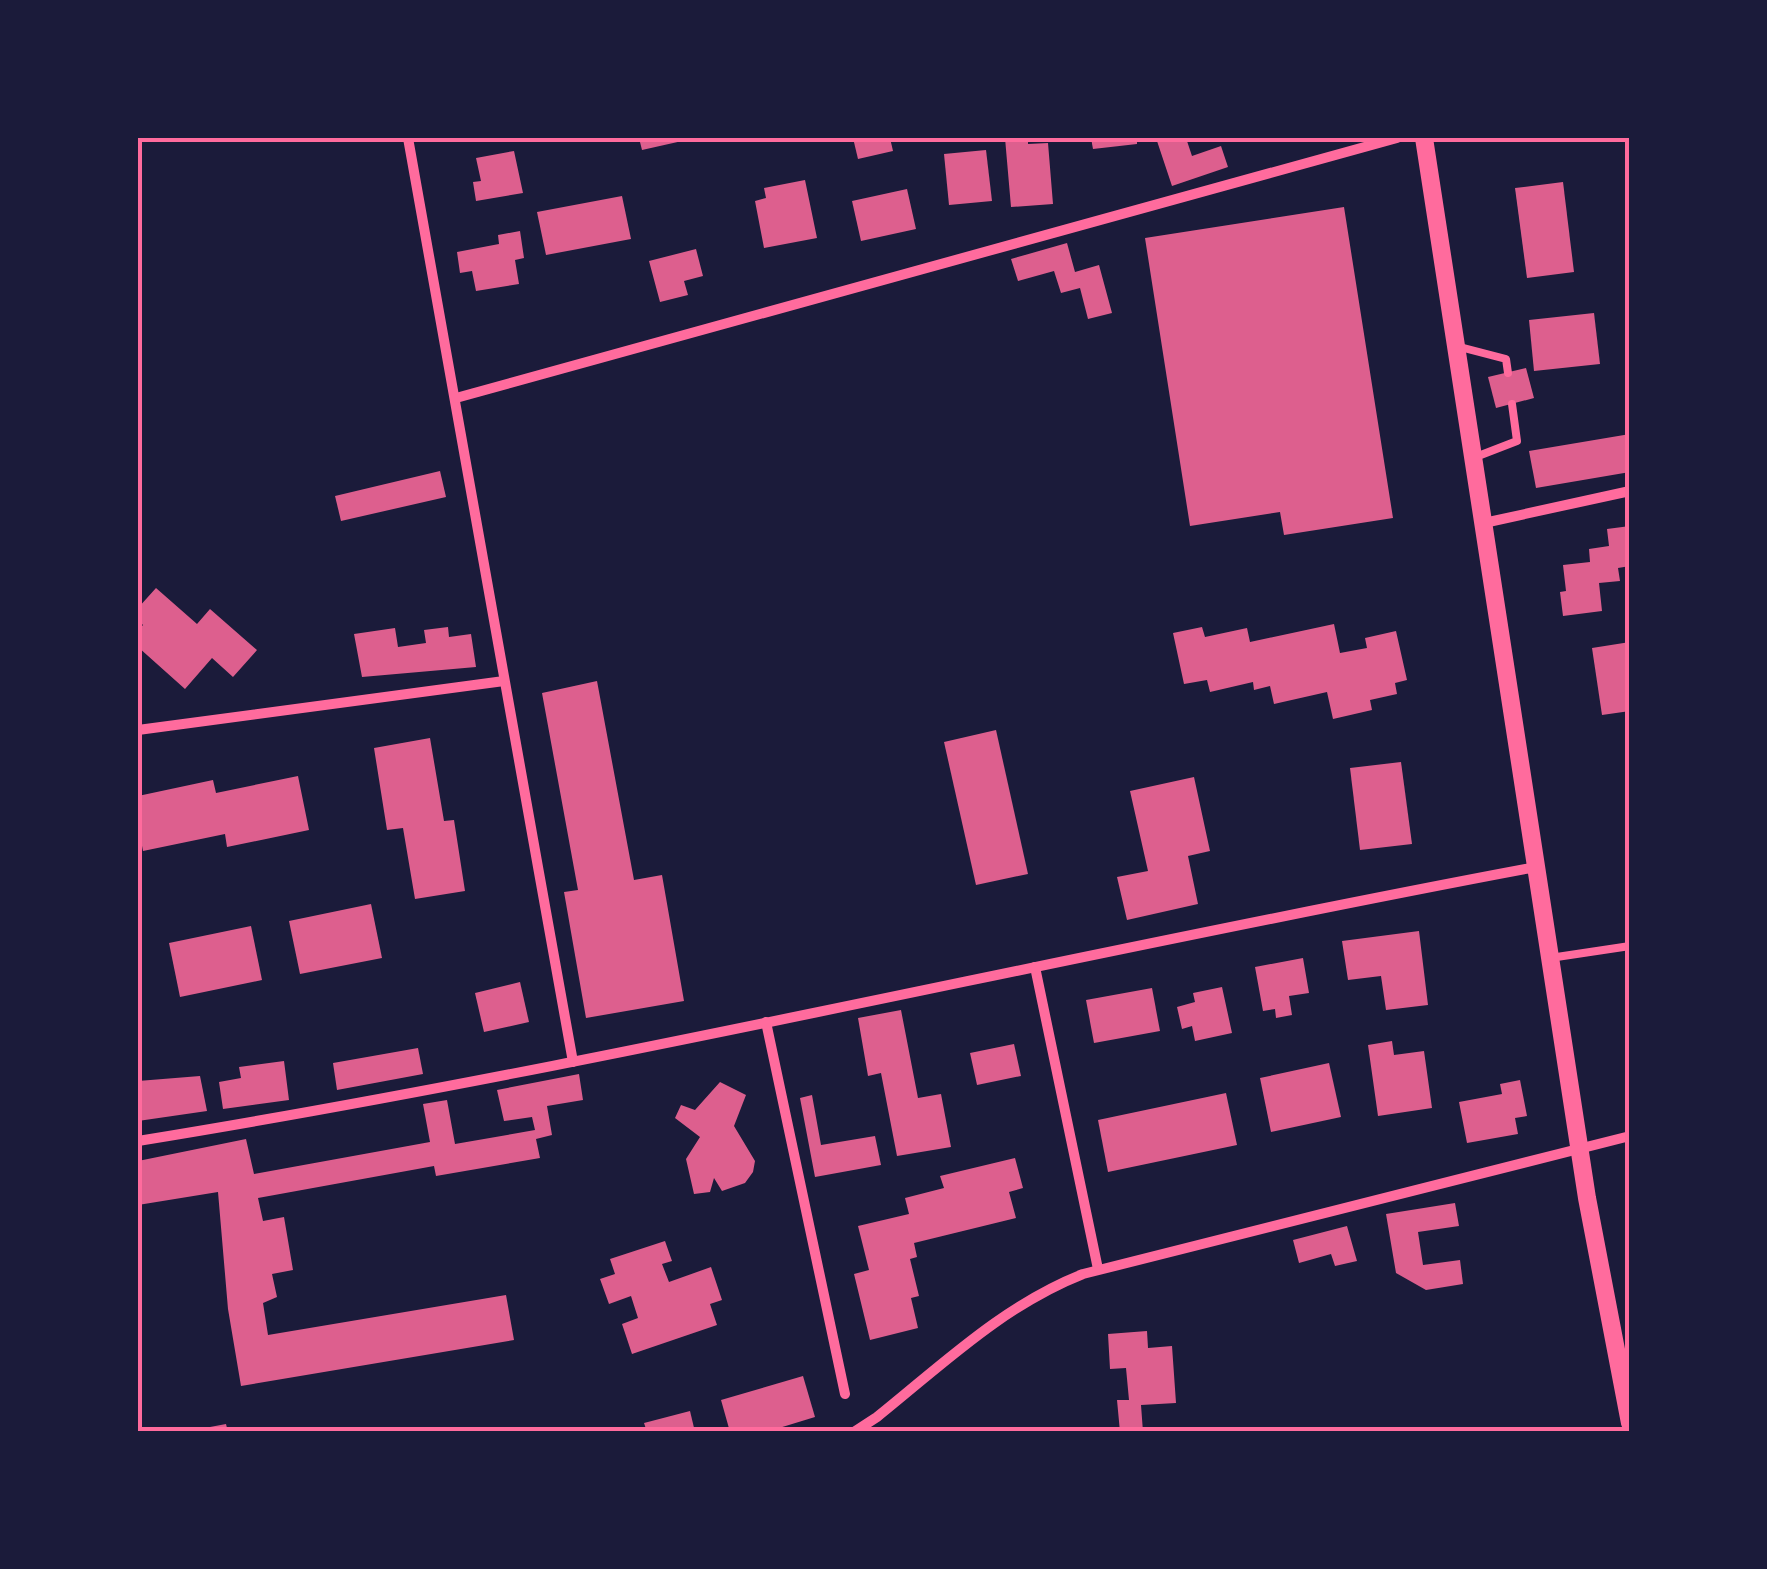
<svg xmlns="http://www.w3.org/2000/svg" width="1767" height="1569" font-family="'Space Grotesk',sans-serif">
  <style>
    .building { fill: #dd5f8e }
    .lines { fill: none; stroke-linecap: round; stroke-linejoin: round }
    .service { stroke: #ff6b9d; stroke-width: 8 }
    .minor { stroke: #ff6b9d; stroke-width: 10 }
    .tertiary { stroke: #ff6b9d; stroke-width: 18 }
    .neatline { fill: none; stroke: #ff6b9d; stroke-width: 4 }
  </style>
  <rect width="100%" height="100%" fill="#1b1b3a"/>
  <g class="building">
    <polygon points="639,138 691,138 691,139 642,150"/>
    <polygon points="853,138 890,138 893,151 858,159"/>
    <polygon points="1005,138 1028,138 1028,144 1048,143 1053,204 1011,207"/>
    <polygon points="1091,138 1137,138 1137,144 1093,149"/>
    <polygon points="1156,138 1186,138 1192,156 1221,146 1228,167 1172,186"/>
    <polygon points="986,150 992,201 949,205 944,154"/>
    <polygon points="514,151 523,193 476,201 473,182 481,181 476,158"/>
    <polygon points="805,180 817,238 764,248 755,201 766,198 764,188"/>
    <polygon points="1563,182 1574,272 1527,278 1515,188"/>
    <polygon points="907,189 916,229 861,241 852,201"/>
    <polygon points="622,196 631,239 546,255 537,212"/>
    <polygon points="1344,207 1393,518 1284,535 1280,512 1190,526 1145,238"/>
    <polygon points="520,231 524,258 515,260 519,284 476,291 472,271 460,273 457,252 499,244 498,235"/>
    <polygon points="1067,243 1075,272 1099,265 1112,313 1088,319 1080,288 1061,293 1054,271 1018,281 1011,259"/>
    <polygon points="696,249 703,276 684,281 688,295 660,302 649,261"/>
    <polygon points="1594,313 1600,364 1534,371 1529,320"/>
    <polygon points="1526,368 1534,398 1496,408 1488,377"/>
    <polygon points="1630,434 1630,472 1536,488 1529,451"/>
    <polygon points="440,471 446,497 341,521 335,496"/>
    <polygon points="1630,526 1630,566 1618,568 1620,581 1599,583 1602,611 1563,616 1560,592 1566,591 1563,565 1590,562 1589,549 1609,546 1607,529"/>
    <polygon points="156,588 197,624 210,609 257,650 233,677 212,658 185,689 138,647 138,630 143,625 138,620 138,608"/>
    <polygon points="1334,624 1340,653 1367,648 1365,638 1396,631 1407,680 1395,683 1397,694 1370,700 1372,710 1333,719 1327,692 1274,704 1270,686 1254,690 1253,682 1210,692 1207,680 1184,684 1173,633 1202,627 1205,637 1247,628 1250,642"/>
    <polygon points="448,627 449,637 471,634 476,667 362,677 354,634 395,628 398,647 426,643 424,630"/>
    <polygon points="1630,642 1630,711 1602,715 1592,648"/>
    <polygon points="597,681 634,880 662,875 684,1001 586,1018 564,892 578,890 542,693"/>
    <polygon points="996,730 1028,874 976,885 944,742"/>
    <polygon points="430,738 444,821 454,820 465,891 415,899 403,828 387,830 374,748"/>
    <polygon points="1401,762 1412,844 1360,850 1350,768"/>
    <polygon points="298,776 309,830 227,847 225,834 143,851 138,825 138,796 213,780 216,793"/>
    <polygon points="1194,777 1210,851 1188,856 1198,904 1127,920 1117,877 1148,871 1130,791"/>
    <polygon points="371,904 382,958 300,974 289,921"/>
    <polygon points="251,926 262,980 180,997 169,943"/>
    <polygon points="1419,931 1428,1005 1386,1010 1381,976 1348,980 1342,941"/>
    <polygon points="1303,958 1309,993 1289,996 1292,1015 1276,1018 1275,1009 1263,1011 1255,967"/>
    <polygon points="520,982 529,1022 484,1032 475,993"/>
    <polygon points="1222,987 1232,1033 1195,1041 1192,1026 1182,1029 1177,1007 1195,1002 1193,993"/>
    <polygon points="1152,988 1160,1031 1094,1043 1086,1000"/>
    <polygon points="901,1010 918,1098 941,1094 951,1147 897,1156 881,1073 868,1076 858,1018"/>
    <polygon points="1392,1041 1394,1055 1424,1051 1432,1108 1378,1116 1368,1045"/>
    <polygon points="1014,1044 1021,1076 977,1085 970,1053"/>
    <polygon points="418,1048 423,1074 337,1090 333,1063"/>
    <polygon points="284,1061 289,1100 223,1109 219,1082 241,1078 239,1067"/>
    <polygon points="1329,1063 1341,1117 1271,1132 1260,1078"/>
    <polygon points="579,1074 583,1100 547,1106 552,1135 536,1139 540,1158 436,1176 434,1166 258,1198 263,1221 284,1217 293,1270 272,1274 277,1297 263,1303 268,1335 506,1295 514,1340 241,1386 228,1309 218,1192 138,1205 138,1161 246,1139 254,1174 430,1142 423,1104 447,1100 455,1144 535,1130 532,1117 504,1121 497,1090"/>
    <polygon points="200,1076 207,1111 138,1121 138,1081"/>
    <polygon points="1520,1080 1527,1116 1515,1118 1518,1134 1467,1143 1459,1102 1502,1094 1500,1084"/>
    <polygon points="720,1082 746,1095 734,1126 755,1161 753,1172 745,1183 722,1191 714,1178 710,1192 694,1194 686,1159 700,1137 675,1118 681,1105 695,1110"/>
    <polygon points="1226,1093 1237,1145 1108,1172 1098,1120"/>
    <polygon points="812,1095 821,1145 875,1136 881,1165 815,1177 800,1098"/>
    <polygon points="1015,1158 1023,1188 1009,1192 1016,1218 914,1243 917,1257 910,1259 919,1296 911,1298 918,1328 870,1340 854,1274 869,1270 858,1226 909,1214 905,1198 944,1188 940,1176"/>
    <polygon points="1455,1203 1459,1226 1418,1232 1423,1265 1460,1260 1463,1284 1426,1290 1396,1273 1386,1214"/>
    <polygon points="1347,1226 1357,1261 1335,1266 1331,1254 1299,1263 1293,1240"/>
    <polygon points="665,1241 672,1261 662,1264 669,1282 711,1267 722,1300 710,1304 717,1325 632,1354 622,1324 638,1318 631,1296 609,1304 600,1279 615,1274 610,1259"/>
    <polygon points="1147,1331 1148,1348 1172,1346 1176,1403 1141,1405 1143,1432 1120,1432 1117,1400 1129,1400 1126,1368 1110,1369 1108,1334"/>
    <polygon points="803,1376 815,1417 766,1432 730,1432 721,1400"/>
    <polygon points="690,1411 695,1432 647,1432 644,1423"/>
    <polygon points="226,1424 228,1432 194,1432 194,1430"/>
  </g>
  <g class="lines">
    <g class="service">
      <polyline points="1456,346 1506,359 1508,373"/>
      <polyline points="1473,458 1517,441 1512,404"/>
      <polyline points="1550,958 1630,946"/>
    </g>
    <g class="minor">
      <path d="M 408,138 C 465,445 517,754 573,1062"/>
      <polyline points="456,398 1397,138"/>
      <polyline points="1484,523 1630,491"/>
      <polyline points="138,730 504,681"/>
      <polyline points="1035,967 1098,1269"/>
      <polyline points="766,1022 845,1394"/>
      <path d="M 138,1141 C 606,1065 1069,954 1536,867"/>
      <path d="M 854,1432 L 877,1417 C 943,1364 1004,1305 1083,1274 L 1630,1136"/>
    </g>
    <polyline class="tertiary" points="1424,138 1587,1198 1630,1423"/>
  </g>
  <rect width="1767" height="1569" fill="none" stroke="#1b1b3a" stroke-width="280"/>
  <rect x="140" y="140" width="1487" height="1289" class="neatline"/>
</svg>
